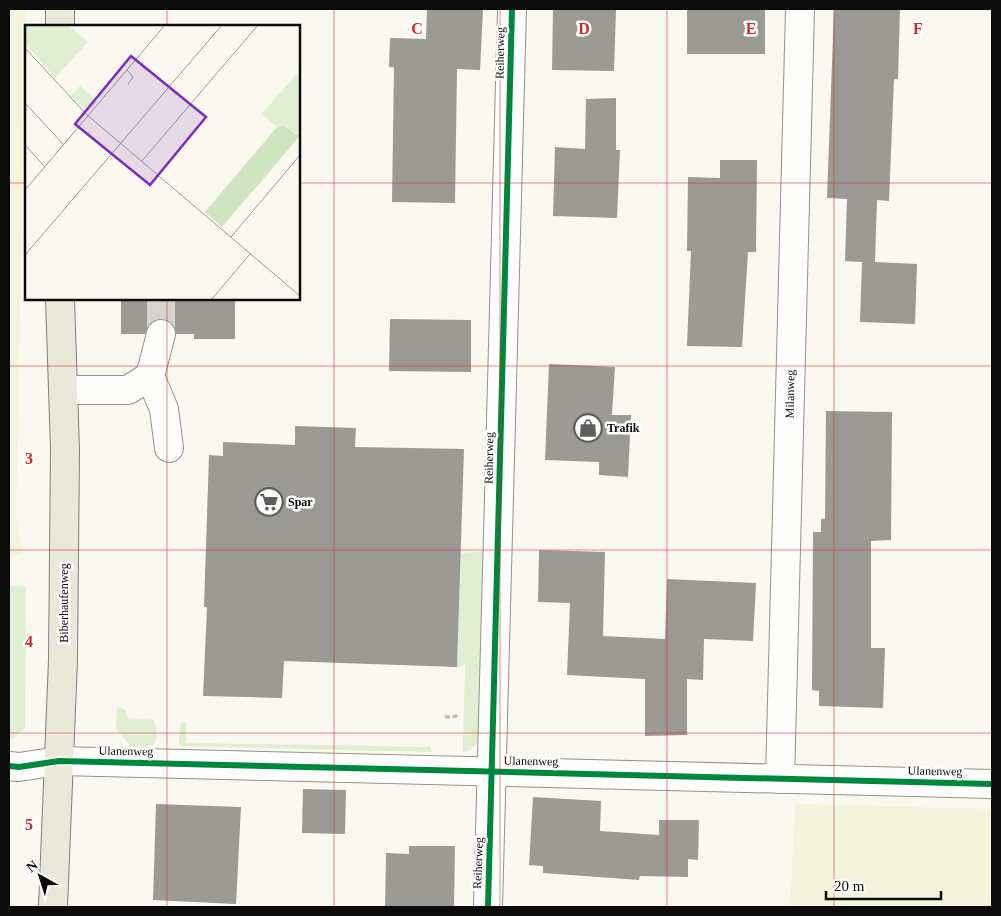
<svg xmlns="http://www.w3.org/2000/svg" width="1001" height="916" font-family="Georgia,serif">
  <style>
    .farmland { fill: #f4f4dd }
    .green { fill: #e0eed1 }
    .building { fill: #9c9a95 }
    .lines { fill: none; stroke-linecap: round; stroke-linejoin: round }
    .minor-tunnel { stroke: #d6d4cd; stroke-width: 28; stroke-dasharray: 28 14; stroke-linecap: butt }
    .minor-casing { stroke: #93928e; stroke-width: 30 }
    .major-casing { stroke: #807f7b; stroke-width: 30 }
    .path { stroke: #b7b7b5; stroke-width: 3; stroke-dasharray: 5 2.5; stroke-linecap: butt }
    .minor { stroke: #fefefd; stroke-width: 28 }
    .major { stroke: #eae8d9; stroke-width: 28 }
    .cycleway-casing { stroke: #fff; stroke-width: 9 }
    .cycleway { stroke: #00873e; stroke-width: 6 }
    .grid { fill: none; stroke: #d62828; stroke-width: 1; stroke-opacity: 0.55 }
    .labels { text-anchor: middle; stroke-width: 5; stroke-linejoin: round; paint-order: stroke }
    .street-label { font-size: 12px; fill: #0b0b0b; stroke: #fff }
    .poi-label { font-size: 12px; font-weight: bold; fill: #0b0b0b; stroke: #fff; text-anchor: start }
    .inset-road { fill: none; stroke: #9a9994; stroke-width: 1 }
    .view { fill: #7b2cbf; fill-opacity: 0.15; stroke: #7b2cbf; stroke-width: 2.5 }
    .inset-edge { fill: none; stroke: #0b0b0b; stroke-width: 2.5 }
    .grid-label { font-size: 16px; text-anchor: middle; font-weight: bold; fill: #d62828; stroke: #fff; stroke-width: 5; stroke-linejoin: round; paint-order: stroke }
  </style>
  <rect width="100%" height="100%" fill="#faf8ef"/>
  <g class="farmland">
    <polygon points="9,9 26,9 16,514 22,553 9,556"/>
    <polygon points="795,804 992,809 992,907 790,907"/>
  </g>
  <g class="green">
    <path d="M 485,551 L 482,734 C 478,743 474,750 463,752 L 465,665 L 457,667 L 461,553 Z"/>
    <polygon points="9,586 26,586 25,727 9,742"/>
    <polygon points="117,707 126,710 128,718 154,720 157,733 154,745 131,746 116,729"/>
    <polygon points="181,722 186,722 186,743 430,747 432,752 181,746 179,743"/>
  </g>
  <g class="building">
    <polygon points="427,9 483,9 480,70 457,69 455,203 392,202 394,67 389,67 390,38 426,39"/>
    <polygon points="553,9 616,9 614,71 552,70"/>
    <rect x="687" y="9" width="78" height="45"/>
    <polygon points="834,9 900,9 898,79 894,79 889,201 877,200 875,262 917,264 915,324 860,322 862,262 845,261 847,199 827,198"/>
    <polygon points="616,98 616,150 620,150 617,218 553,216 555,147 585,149 586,99"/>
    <polygon points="720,160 757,160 756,252 748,252 742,347 687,346 691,251 687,251 688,177 720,178"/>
    <polygon points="121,299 235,299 235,339 194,339 194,334 176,334 172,323 164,319 157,319 150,323 145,334 121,334"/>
    <polygon points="390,319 471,320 471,372 389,371"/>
    <polygon points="549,364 615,367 612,415 631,415 628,477 599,475 599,462 545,460"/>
    <polygon points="826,411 892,412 891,540 871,541 871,648 885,648 883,708 819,706 819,691 812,690 813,532 821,532 821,519 825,519"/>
    <polygon points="295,426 356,428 355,447 464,449 457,667 284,661 282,698 203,696 207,607 204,607 209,455 223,456 223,442 295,445"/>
    <polygon points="539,550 605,552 603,636 665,639 667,579 756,583 753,641 704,639 703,680 687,679 687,735 645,736 645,679 567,675 570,603 538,602"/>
    <polygon points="303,789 346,790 345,834 302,833"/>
    <polygon points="533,797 601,801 600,831 659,835 659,820 699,820 698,860 688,859 688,877 640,876 639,880 543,873 543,866 529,865"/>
    <polygon points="156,804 241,807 236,904 153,900"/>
    <polygon points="409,846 455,846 454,907 385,907 386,853 409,854"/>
  </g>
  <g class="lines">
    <polyline class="minor-tunnel" points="161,299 161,334"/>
    <defs>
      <g id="minor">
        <polyline points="150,376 164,409 169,448"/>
        <polyline points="64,390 128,390 150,376 161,334"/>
        <polyline points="9,766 19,767 59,761 992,784"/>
        <polyline points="780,779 800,9"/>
        <polyline points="488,907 512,9"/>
      </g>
      <g id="major">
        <polyline points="60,26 60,9"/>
        <polyline points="53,907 63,660 65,449 60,299"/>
      </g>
    </defs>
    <use href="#minor" class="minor-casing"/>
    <use href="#major" class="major-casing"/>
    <polyline class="path" points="445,717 459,716"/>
    <use href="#minor" class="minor"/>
    <use href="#major" class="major"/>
    <defs>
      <g id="cycleway">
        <polyline points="9,766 19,767 59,761 992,784"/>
        <polyline points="488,907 512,9"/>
      </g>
    </defs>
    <use href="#cycleway" class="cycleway-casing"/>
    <use href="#cycleway" class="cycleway"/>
  </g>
  <path class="grid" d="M 167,9 L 167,26M 334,9 L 334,907M 500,9 L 500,907M 667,9 L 667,907M 834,9 L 834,907M 9,183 L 26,183M 299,183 L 992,183M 167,299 L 167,907M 9,366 L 992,366M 9,550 L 992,550M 9,733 L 992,733"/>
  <defs>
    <symbol id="shop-ring" viewBox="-11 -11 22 22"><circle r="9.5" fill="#fff" stroke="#5f5e5b" stroke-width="1.5"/><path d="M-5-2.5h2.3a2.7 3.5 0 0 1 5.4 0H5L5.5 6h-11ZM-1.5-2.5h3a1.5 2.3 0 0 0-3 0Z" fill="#5f5e5b"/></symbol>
    <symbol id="supermarket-ring" viewBox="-11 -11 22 22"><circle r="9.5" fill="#fff" stroke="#5f5e5b" stroke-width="1.5"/><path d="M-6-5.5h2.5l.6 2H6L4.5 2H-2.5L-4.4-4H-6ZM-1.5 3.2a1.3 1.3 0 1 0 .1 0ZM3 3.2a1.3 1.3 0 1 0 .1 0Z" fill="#5f5e5b"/></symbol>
  </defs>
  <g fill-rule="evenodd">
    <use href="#shop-ring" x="572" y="412" width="32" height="32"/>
    <use href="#supermarket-ring" x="253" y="486" width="32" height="32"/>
  </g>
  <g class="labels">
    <g class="street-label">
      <text transform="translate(500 53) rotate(-89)" y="4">Reiherweg</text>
      <text transform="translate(790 394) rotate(-89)" y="4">Milanweg</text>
      <text transform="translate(489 458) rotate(-89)" y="4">Reiherweg</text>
      <text transform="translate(64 603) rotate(-90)" y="4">Biberhaufenweg</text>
      <text transform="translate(126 751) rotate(1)" y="4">Ulanenweg</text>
      <text transform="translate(531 761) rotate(1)" y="4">Ulanenweg</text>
      <text transform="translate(935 771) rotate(1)" y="4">Ulanenweg</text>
      <text transform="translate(478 863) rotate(-88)" y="4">Reiherweg</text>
    </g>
    <g class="poi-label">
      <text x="607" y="432">Trafik</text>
      <text x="288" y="506">Spar</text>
    </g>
  </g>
  <g transform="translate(25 25)">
    <rect width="275" height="275" fill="#faf8ef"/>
    <path d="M 4,0 L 43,0 L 63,17 L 30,53 L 0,19 L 0,5 ZM 275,45 L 275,110 L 259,101 L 252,102 L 237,89 ZM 55,61 L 72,76 L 64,87 L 46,71 Z" fill="#e0eed1"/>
    <path d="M 259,101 L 275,111 L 197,202 L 180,187 L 252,102 Z" fill="#cfe5bf"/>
    <path class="inset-road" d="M 0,23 L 61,89 L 275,271M 102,45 L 108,52 L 103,59M 0,78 L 39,120M 0,120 L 20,142M 117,136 L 233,0M 0,165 L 140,0M 206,212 L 275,130M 0,230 L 197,0M 186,275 L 225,229"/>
    <path class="view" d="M 106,31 L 181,92 L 125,160 L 50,99 Z"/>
    <rect width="275" height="275" class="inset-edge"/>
  </g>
  <g class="grid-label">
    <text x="417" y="34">C</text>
    <text x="584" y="34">D</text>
    <text x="751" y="34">E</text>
    <text x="918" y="34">F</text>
    <text x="29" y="464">3</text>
    <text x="29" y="647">4</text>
    <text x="29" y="830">5</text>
  </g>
  <rect width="1001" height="916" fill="none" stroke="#0b0b0b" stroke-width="20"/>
  <g transform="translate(40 876) rotate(321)" stroke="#ffffff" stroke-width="4" paint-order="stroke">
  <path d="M0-4L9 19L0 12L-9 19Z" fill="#0b0b0b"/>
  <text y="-8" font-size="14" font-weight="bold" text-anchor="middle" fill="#0b0b0b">N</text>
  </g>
  <path d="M826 891v8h115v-8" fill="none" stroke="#0b0b0b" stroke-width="2.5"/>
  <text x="834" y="891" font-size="15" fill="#0b0b0b" stroke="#ffffff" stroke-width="4" paint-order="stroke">20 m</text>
</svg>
